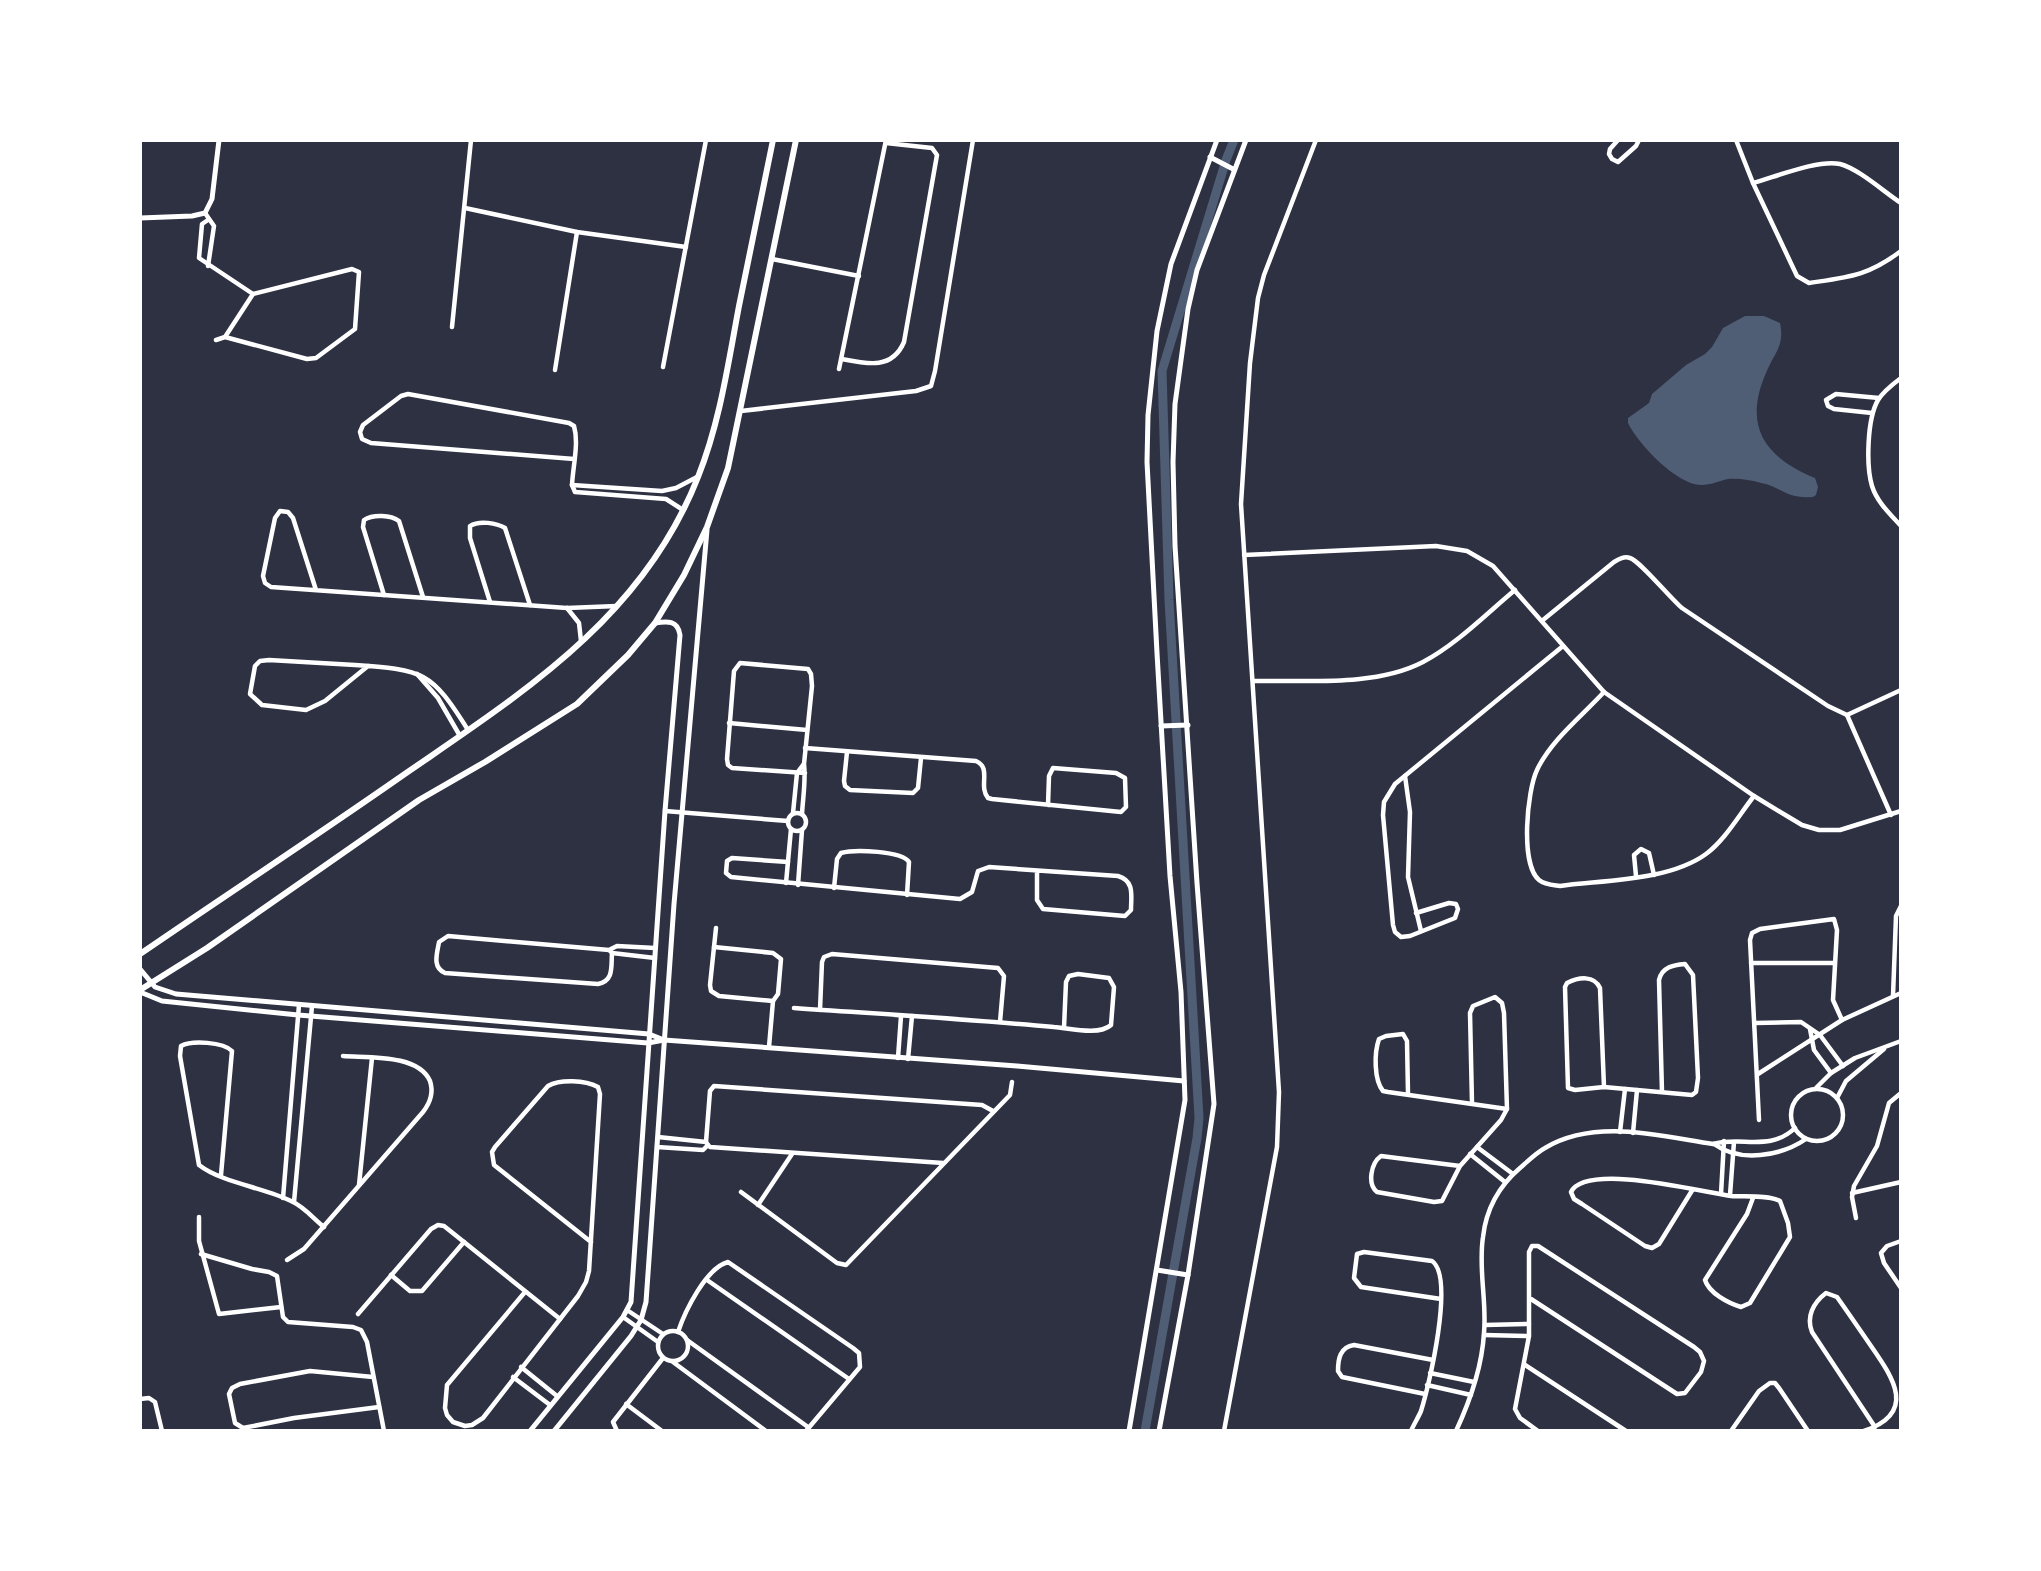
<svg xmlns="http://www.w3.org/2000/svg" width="2041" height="1571" font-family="'Asap Condensed',sans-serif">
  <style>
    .water { fill: #4f5d75 }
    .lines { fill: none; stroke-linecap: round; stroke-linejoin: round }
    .canal { stroke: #4f5d75; stroke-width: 9 }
    .minor { stroke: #fff; stroke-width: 4.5 }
    .tertiary { stroke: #fff; stroke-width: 5 }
    .secondary { stroke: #fff; stroke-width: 5 }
    .primary { stroke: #fff; stroke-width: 6 }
  </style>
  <rect width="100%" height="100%" fill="#2d3142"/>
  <path class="water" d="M 1745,316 L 1764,316 L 1780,323 C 1785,346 1774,353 1766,373 C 1743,426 1764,457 1815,478 L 1818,487 L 1816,495 L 1813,497 C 1786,499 1782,487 1761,483 C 1751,480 1738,478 1728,479 C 1719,481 1711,485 1701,485 C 1677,485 1638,444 1628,423 L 1628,418 L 1649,403 L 1652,394 L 1686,365 L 1705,354 L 1712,347 L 1723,328 Z"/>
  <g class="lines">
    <polyline class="canal" points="1145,1431 1197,1138 1199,1118 1169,600 1162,371 1226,160 1234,140"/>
    <g class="minor">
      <polyline points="1618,140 1610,149 1609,154 1612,159 1618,162 1636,146 1639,140"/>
      <path d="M 1736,140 L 1753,183 L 1797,276 L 1809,283 C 1849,277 1868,276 1901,251"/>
      <path d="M 1753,183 C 1775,177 1819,159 1840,164 C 1859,169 1884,192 1901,203"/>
      <polyline points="465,208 577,232 686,247"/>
      <polyline points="205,213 214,226 208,266"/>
      <polyline points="208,220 202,224 199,258 253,294"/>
      <polyline points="772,259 859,276"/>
      <polyline points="452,327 471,140"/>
      <polyline points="216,340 225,337 307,359 316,358 355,329 359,272 352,269 253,294 225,337"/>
      <path d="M 842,359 C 867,364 892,370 904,342 L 937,155 L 932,148 L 886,143"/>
      <polyline points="663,367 706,140"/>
      <polyline points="839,369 886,140"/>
      <polyline points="555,370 577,232"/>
      <path d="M 1901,378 C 1893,384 1883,392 1878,400 C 1867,419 1866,466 1872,486 C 1877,502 1890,514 1901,526"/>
      <polyline points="741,411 916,391 931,386 935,371 973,140"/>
      <polyline points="1872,413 1834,409 1828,406 1826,400 1836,394 1879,398"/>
      <path d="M 572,485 C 573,466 579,443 574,426 L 569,423 L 408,394 L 401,396 L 363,425 L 360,432 L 362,439 L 371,443 L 574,459"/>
      <polyline points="572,485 662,491 676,488 697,477"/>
      <polyline points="572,485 575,492 666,499 683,510"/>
      <polyline points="1244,555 1436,546 1467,551 1493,566 1604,692 1754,796 1787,816 1802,825 1819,830 1840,830 1901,811"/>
      <polyline points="316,590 293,518 288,512 280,511 275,518 263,576 265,583 271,587 567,608 617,606"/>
      <path d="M 384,595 L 363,527 L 364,520 C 373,514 391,515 399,521 L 423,597"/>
      <path d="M 490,602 L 470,538 L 470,526 C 479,520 497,523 505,528 L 530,605"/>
      <polyline points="567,608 579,623 581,641"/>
      <path d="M 1543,620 L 1614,562 C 1619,559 1624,556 1630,558 C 1640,561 1670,598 1682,608 L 1828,706 L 1847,715 L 1891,815"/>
      <path d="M 368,666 L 325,701 L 306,710 L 262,705 L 250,694 L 255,666 L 260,661 L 269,660 L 355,665 C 424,670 431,671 468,730"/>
      <polyline points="417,674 438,698 460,736"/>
      <path d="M 1254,681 C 1306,680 1375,687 1423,662 C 1457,644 1486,614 1515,590"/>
      <path d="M 1604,692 C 1582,716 1551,740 1537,770 C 1527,791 1520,864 1539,880 C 1545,885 1553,885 1560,886 C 1604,880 1669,881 1706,854 C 1725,840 1739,815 1754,796"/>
      <polyline points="1847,715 1901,690"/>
      <polyline points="729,723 807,730"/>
      <path d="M 805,748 L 976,761 C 992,768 978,786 988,798 L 992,799 L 1121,812 L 1126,807 L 1125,778 L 1116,773 L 1053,768 L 1049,776 L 1048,805"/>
      <polyline points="847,752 844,781 845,786 850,790 913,793 918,788 921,758"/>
      <polyline points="1405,776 1410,812 1408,877 1421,931"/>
      <polyline points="665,811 788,821"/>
      <circle cx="797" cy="822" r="9"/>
      <polyline points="793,813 797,773 803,765"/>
      <path d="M 802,814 C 803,797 806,780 804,764 L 812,686 L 811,674 L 808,669 L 740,663 L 734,671 L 727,759 L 728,765 L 732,768 L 805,773"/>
      <path d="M 788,862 L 732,858 L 727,861 L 726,873 L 731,877 L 960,899 L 972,892 L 978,871 L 989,867 L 1118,876 C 1135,881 1131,896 1131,910 L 1125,916 L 1043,909 L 1037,900 L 1037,871"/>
      <polyline points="1636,876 1634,855 1641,849 1649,853 1654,875"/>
      <polyline points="786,883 791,829"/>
      <polyline points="798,885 802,830"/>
      <path d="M 834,888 L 837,859 L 841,853 C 855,849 902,851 909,862 L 907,895"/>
      <polyline points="1416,913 1449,903 1456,904 1458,909 1455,918 1410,936 1401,937 1395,932 1393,925 1383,815 1384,802 1395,784 1563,646"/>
      <polyline points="716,928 710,985 711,991 719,996 773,1001"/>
      <polyline points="714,947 773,953 781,959 778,994 773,1001 769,1047"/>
      <path d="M 609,950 L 612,953 C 611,967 614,981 598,984 L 445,973 C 432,967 437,954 439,942 L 448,936 L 609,950 L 617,946 L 655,948"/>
      <polyline points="612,953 655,958"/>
      <polyline points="1751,963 1834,963"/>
      <polyline points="1893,996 1896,916 1901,906"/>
      <path d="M 794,1008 C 880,1014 967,1019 1054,1027 C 1069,1028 1099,1036 1111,1025 L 1114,987 L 1109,978 L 1078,974 L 1069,976 L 1066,982 L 1064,1028"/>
      <polyline points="820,1010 822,962 824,957 832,954 998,968 1004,976 1000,1022"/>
      <polyline points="1755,1023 1801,1022 1820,1035 1843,1066"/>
      <polyline points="1810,1029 1814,1050 1831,1073"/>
      <polyline points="898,1058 901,1016"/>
      <polyline points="908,1059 912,1016"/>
      <polyline points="1758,1074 1842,1020 1901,993"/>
      <path d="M 1604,1087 L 1600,988 C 1594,975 1579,977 1567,983 L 1565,987 L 1568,1088 L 1575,1090 L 1604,1087 L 1692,1095 L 1696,1092 L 1698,1078 L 1693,975 L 1685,964 C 1673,965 1662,967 1659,980 L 1662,1092"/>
      <polyline points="1816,1088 1831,1073 1855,1058 1901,1041"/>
      <circle cx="1817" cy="1115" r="26"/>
      <path d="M 1408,1094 L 1407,1041 L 1403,1034 L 1386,1036 L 1379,1039 C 1374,1053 1374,1080 1383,1091 L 1388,1092 L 1507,1109"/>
      <polyline points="1837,1098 1846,1081 1884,1049"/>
      <polyline points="1759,1120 1750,940 1752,933 1760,929 1834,919 1837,930 1833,1000 1842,1020"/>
      <polyline points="1620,1132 1625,1089"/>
      <polyline points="1633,1133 1637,1090"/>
      <polyline points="658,1137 706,1142"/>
      <path d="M 1714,1144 C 1740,1163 1781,1156 1806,1139"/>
      <polyline points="708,1145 706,1142 710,1091 714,1086 982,1105 993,1111"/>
      <polyline points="657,1147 703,1150 708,1145 710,1147 943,1163"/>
      <polyline points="1477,1147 1513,1174"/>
      <polyline points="1470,1154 1505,1182"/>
      <path d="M 1460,1166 L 1381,1156 C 1371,1163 1367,1184 1377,1192 L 1434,1202 L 1442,1201 L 1460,1166 L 1501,1120 L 1507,1109 L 1504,1013 L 1502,1003 L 1495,997 L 1473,1006 L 1470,1013 L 1472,1103"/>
      <path d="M 221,1175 L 232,1051 C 223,1042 192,1040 181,1046 L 180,1056 L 199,1165 C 222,1183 267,1188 293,1202 C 304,1207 314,1219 324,1227"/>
      <polyline points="359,1185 372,1058"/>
      <path d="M 1693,1189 L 1659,1244 L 1652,1248 L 1645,1246 L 1582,1204 L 1574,1199 L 1571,1192 C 1586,1162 1702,1192 1731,1196 C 1745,1197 1768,1195 1780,1201 L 1788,1223 L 1790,1237 L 1750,1303 L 1741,1307 C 1728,1303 1709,1293 1705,1280 L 1747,1214 L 1753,1198"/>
      <polyline points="741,1192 837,1263 846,1265 1010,1095 1012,1082"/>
      <polyline points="1852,1193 1901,1182"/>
      <polyline points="1721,1194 1724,1141"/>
      <polyline points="1730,1195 1734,1142"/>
      <polyline points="283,1198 299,1005"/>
      <polyline points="294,1202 312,1006"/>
      <polyline points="758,1205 792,1154"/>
      <polyline points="199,1217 199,1241 219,1314 281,1307"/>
      <polyline points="1856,1218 1852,1197 1854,1186 1877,1146 1889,1103 1901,1093"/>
      <polyline points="1901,1241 1887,1246 1881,1253 1884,1263 1901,1288"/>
      <polyline points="201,1254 252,1269 269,1272 277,1276 283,1317 288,1322 353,1327 361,1330 367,1342 384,1431"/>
      <path d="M 287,1260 L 304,1249 L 423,1112 C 430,1103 434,1093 430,1081 C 418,1054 369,1058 343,1056"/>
      <polyline points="391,1275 410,1291 422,1291 464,1242"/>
      <polyline points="707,1280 849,1379"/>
      <path d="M 525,1292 L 447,1385 L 445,1408 L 447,1415 L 453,1422 L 465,1426 L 472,1425 L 483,1418 L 578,1296 L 586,1282 L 589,1271 L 600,1094 L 598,1087 C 585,1080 560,1079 548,1086 L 495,1147 L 492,1152 L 494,1165 L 591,1242"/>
      <polyline points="1531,1299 1677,1394 1685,1393 1701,1372 1704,1361 1700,1352 1694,1347 1538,1246 1532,1246 1529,1252 1529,1336 1515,1409 1520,1418 1538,1431"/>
      <polyline points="627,1310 663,1334"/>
      <polyline points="358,1314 431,1229 438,1225 444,1226 464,1242 560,1319"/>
      <polyline points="623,1317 658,1342"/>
      <polyline points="1485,1325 1529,1324"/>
      <circle cx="673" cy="1346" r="15"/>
      <path d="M 678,1332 C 685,1311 706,1268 728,1262 L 853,1348 L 859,1353 L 860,1367 L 806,1431"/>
      <polyline points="1484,1335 1529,1336"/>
      <polyline points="687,1340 808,1427"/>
      <polyline points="673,1362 766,1431"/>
      <polyline points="1525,1365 1626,1431"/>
      <polyline points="521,1367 557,1396"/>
      <polyline points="1430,1373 1474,1382"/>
      <polyline points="373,1377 310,1371 240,1384 232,1388 229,1394 235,1423 243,1428 294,1418 379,1407"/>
      <polyline points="513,1377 550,1405"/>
      <polyline points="1427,1385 1471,1395"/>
      <path d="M 1425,1394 L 1342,1377 L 1338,1371 C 1338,1359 1340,1347 1354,1345 L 1433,1360"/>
      <polyline points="140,1399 149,1398 155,1402 162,1431"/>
      <polyline points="626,1404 662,1431"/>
      <polyline points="617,1431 613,1422 663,1358"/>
      <polyline points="1224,1431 1277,1147 1279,1092 1241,504 1250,363 1258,298 1264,275 1316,140"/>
      <path d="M 1411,1431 C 1414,1424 1418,1418 1421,1411 C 1429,1386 1455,1277 1432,1261 L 1364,1252 L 1357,1254 L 1354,1278 L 1361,1287 L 1441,1299"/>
      <path d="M 1456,1431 C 1470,1401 1482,1367 1484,1333 C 1487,1301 1478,1269 1483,1237 C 1486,1210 1499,1186 1520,1168 C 1528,1161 1536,1153 1545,1148 C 1595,1118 1660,1136 1713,1144 C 1742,1136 1770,1152 1795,1128"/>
      <polyline points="1731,1431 1759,1391 1770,1383 1775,1383 1779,1388 1808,1431"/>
      <path d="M 1864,1431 C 1917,1413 1894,1379 1871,1346 C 1860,1330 1849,1314 1837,1297 L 1826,1293 C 1813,1303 1806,1317 1812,1332 L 1875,1427"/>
    </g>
    <g class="tertiary">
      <polyline points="140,218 192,216 205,213 212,199 219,140"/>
      <polyline points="140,969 155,987 176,994 649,1034 664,1040"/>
      <polyline points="140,992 162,1001 298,1015 648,1043 664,1040 1017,1066 1184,1081"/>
      <path d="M 530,1431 L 623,1317 L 631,1302 L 665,811 L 680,635 C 678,620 667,621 655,623"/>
      <polyline points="554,1431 631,1336 641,1320 646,1302 674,904 707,530"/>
    </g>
    <g class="secondary">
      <polyline points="1210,157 1233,169"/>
      <polyline points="1161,726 1188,725"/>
      <polyline points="1157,1270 1188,1275"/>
      <polyline points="1129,1431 1185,1100 1181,992 1170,876 1157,653 1147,462 1148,415 1157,331 1171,264 1217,140"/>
      <polyline points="1159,1431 1188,1275 1214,1104 1197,883 1175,546 1173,462 1175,404 1188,309 1197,270 1246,140"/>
    </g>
    <g class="primary">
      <path d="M 140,954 C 226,895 313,838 399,778 C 519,695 642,620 698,477 C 720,422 728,364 739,306 C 750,251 762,195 773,140"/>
      <polyline points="140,990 207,948 419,800 485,762 577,704 628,655 655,623 684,575 707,527 728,468 796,140"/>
    </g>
  </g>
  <rect width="2041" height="1571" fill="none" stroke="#ffffff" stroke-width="284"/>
</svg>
